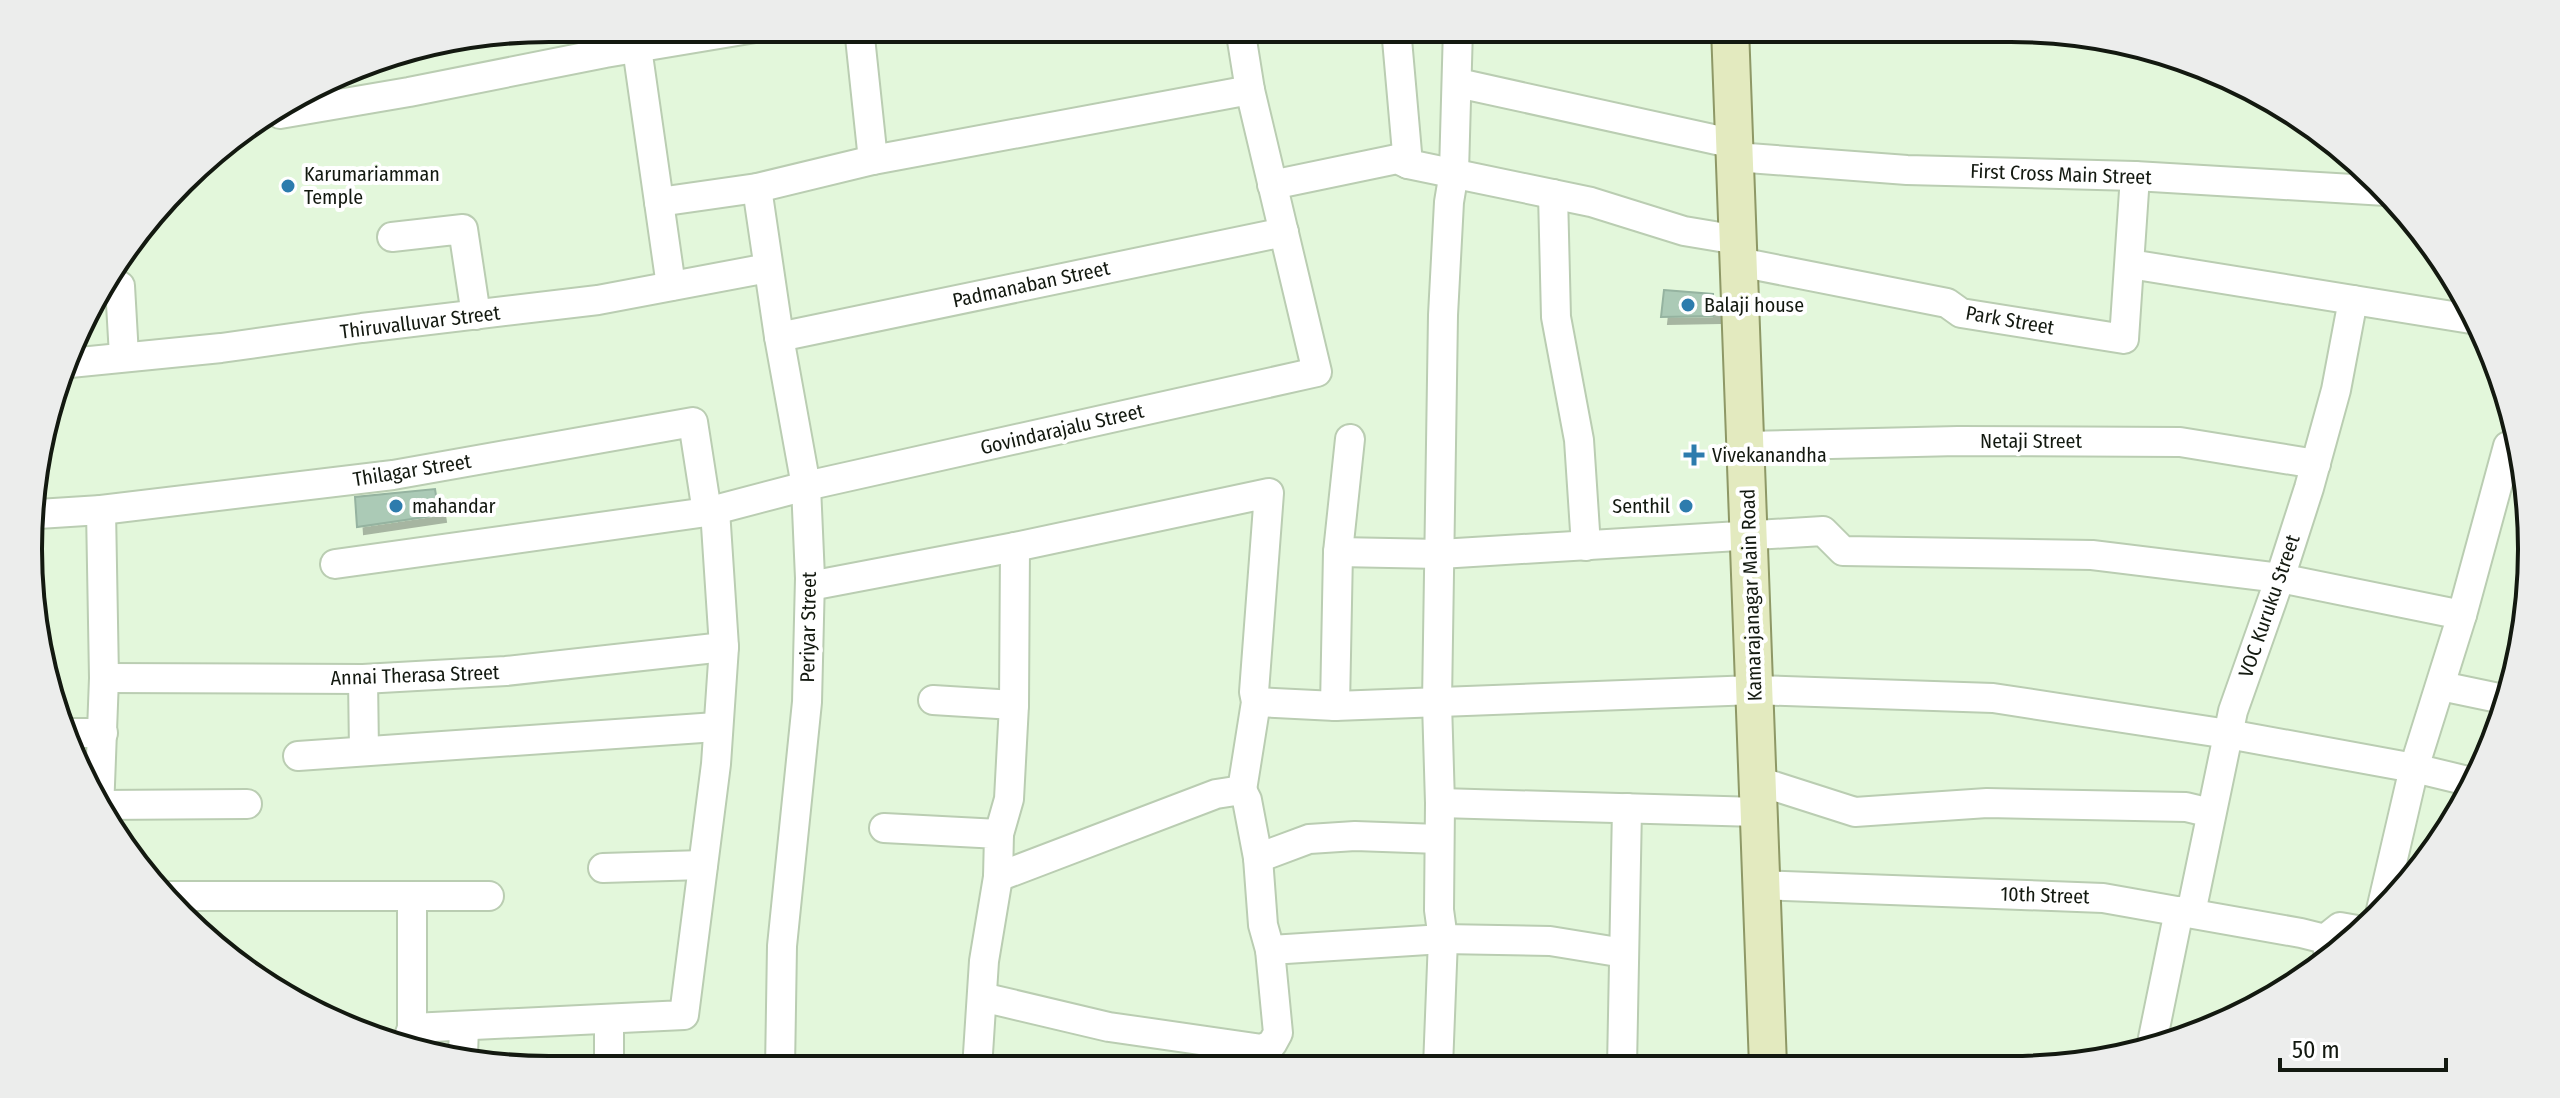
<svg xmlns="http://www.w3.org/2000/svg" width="2560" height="1098" font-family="'Fira Sans Condensed',sans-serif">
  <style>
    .building { fill: #abcab6; stroke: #95b3a0; stroke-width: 2; filter: url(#shadow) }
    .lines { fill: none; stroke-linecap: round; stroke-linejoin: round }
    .minor-casing { stroke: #bacdb2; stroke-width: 32 }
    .major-casing { stroke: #8e9866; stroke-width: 40 }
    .minor { stroke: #fff; stroke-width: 28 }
    .major { stroke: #e3eabf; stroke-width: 36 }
    .poi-dot { fill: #2d7cad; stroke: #fff; stroke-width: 3 }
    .labels { text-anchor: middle; stroke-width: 8; stroke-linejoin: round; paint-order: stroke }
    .poi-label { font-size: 20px; fill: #131910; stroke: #fff; text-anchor: start }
    .street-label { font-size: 20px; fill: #131910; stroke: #fff }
    .rim { fill: none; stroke: #131910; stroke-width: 4 }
  </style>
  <defs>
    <filter id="shadow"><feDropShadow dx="7" dy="7" stdDeviation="0" flood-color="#0004"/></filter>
  </defs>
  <rect width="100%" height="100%" fill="#e3f7db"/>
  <g class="building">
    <polygon points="1664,290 1713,294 1713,316 1661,317"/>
    <polygon points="435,489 439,515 357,527 355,497"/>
  </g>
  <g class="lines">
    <defs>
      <g id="minor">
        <polyline points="859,28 873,160"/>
        <polyline points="1396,28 1408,164"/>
        <polyline points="1458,28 1454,172 1449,202 1443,315 1437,703 1440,803 1439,910 1443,939 1550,941 1624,953"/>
        <polyline points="637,48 671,286"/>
        <polyline points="1458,83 1735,144"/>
        <polyline points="280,114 409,92 605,53 755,28"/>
        <polyline points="1735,157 1907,170 2135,176 2386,191"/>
        <polyline points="1272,185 1397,159 1408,164 1591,202 1684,231 1738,240"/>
        <polyline points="757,188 779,337 806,486 810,578 807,702 782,946 780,1069"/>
        <polyline points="1553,194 1556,317 1579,440 1586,546"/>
        <polyline points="659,202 757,188 873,160 1250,90"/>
        <polyline points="392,237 463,229 476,315"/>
        <polyline points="1739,262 1947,303 1961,313 2124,339 2135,176"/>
        <polyline points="2130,264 2471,319"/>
        <polyline points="103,282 111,281 120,286 124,356"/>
        <polyline points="779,337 1284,232"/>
        <polyline points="70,363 221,348 362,328 598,300 768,268"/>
        <polyline points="1745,446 1958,441 2180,442 2316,464"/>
        <polyline points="38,514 101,510 393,475 693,422 707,512"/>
        <polyline points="1338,552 1440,554 1823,531 1843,551 2092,555 2280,578 2462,615"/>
        <polyline points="335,564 707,512 806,486 1317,372 1250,90 1240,28"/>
        <polyline points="810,586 1015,547 1269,493 1254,692 1256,702 1242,790"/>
        <polyline points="104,678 363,679 506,671 724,647"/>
        <polyline points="363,679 364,751"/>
        <polyline points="2441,686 2508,700"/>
        <polyline points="933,700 1014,705"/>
        <polyline points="1256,702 1335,706 1754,690 1993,698 2228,734 2414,768 2472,782"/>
        <polyline points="1335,706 1338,552 1350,439"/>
        <polyline points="69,733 103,733"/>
        <polyline points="298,756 716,727"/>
        <polyline points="1758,781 1855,812 1987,803 2186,807 2211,813"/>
        <polyline points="1440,803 1758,812"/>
        <polyline points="99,805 247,804"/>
        <polyline points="99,811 104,678 101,510"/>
        <polyline points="884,828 999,834 998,877 984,961 977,1069"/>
        <polyline points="999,834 1009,799 1014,705 1015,547"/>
        <polyline points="1258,858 1309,839 1355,836 1439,839"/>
        <polyline points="603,868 703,865"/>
        <polyline points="1761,885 2103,898 2301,933 2325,939 2330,957"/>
        <polyline points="169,896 489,896"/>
        <polyline points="2381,910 2414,768 2462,615 2508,446 2520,449"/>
        <polyline points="2191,913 2233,711 2280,578 2309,488 2336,390 2353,300"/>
        <polyline points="2325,939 2340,927 2363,931"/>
        <polyline points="1270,950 1443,939 1438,1067"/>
        <polyline points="982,997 1109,1027 1262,1049 1272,1044 1278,1033 1270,950 1263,925 1258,858 1247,800 1242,790 1216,794 998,877"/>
        <polyline points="609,1019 609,1070"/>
        <polyline points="412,1028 412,897"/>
        <polyline points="2152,1043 2179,911"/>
        <polyline points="399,1045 406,1045 412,1028 684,1015 716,764 724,647 715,510"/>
        <polyline points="463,1056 464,1026"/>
        <polyline points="1622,1067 1627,808"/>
      </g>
      <polyline id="major" points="1730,28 1768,1066"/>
    </defs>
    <use href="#minor" class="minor-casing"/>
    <use href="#major" class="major-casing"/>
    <use href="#minor" class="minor"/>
    <use href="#major" class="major"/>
  </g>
  <g class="poi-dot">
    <circle cx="288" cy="186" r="8"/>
    <circle cx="1688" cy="305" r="8"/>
    <path d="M1690 443h8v8h8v8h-8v8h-8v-8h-8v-8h8z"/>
    <circle cx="396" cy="506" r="8"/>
    <circle cx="1686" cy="506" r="8"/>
  </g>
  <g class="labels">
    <g class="poi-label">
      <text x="304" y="181">Karumariamman<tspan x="304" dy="23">Temple</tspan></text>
      <text x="1704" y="312">Balaji house</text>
      <text x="1712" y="462">Vivekanandha</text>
      <text x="412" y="513">mahandar</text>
      <text x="1670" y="513" text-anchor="end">Senthil</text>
    </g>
    <g class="street-label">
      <text transform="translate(2061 174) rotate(2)" y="7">First Cross Main Street</text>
      <text transform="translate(1031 284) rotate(-12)" y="7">Padmanaban Street</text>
      <text transform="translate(2010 320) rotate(10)" y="7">Park Street</text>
      <text transform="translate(420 322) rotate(-7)" y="7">Thiruvalluvar Street</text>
      <text transform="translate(1062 429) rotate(-13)" y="7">Govindarajalu Street</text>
      <text x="2031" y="448">Netaji Street</text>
      <text transform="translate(412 470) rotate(-9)" y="7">Thilagar Street</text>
      <text transform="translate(1751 595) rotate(-92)" y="7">Kamarajanagar Main Road</text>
      <text transform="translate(2269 606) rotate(-71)" y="7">VOC Kuruku Street</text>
      <text transform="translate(808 627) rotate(-89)" y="7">Periyar Street</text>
      <text transform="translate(415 675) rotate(-2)" y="7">Annai Therasa Street</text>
      <text transform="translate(2045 895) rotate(2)" y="7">10th Street</text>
    </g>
  </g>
  <path d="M0 0H2560V1098H0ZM549 42H2011A507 507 0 0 1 2518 549V549A507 507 0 0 1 2011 1056H549A507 507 0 0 1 42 549V549A507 507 0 0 1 549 42Z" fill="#ecedec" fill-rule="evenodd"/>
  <path class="rim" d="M549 42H2011A507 507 0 0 1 2518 549V549A507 507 0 0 1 2011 1056H549A507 507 0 0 1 42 549V549A507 507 0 0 1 549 42Z"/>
  <path d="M2280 1058v12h166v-12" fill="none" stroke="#131910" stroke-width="4"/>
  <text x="2292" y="1058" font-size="24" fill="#131910" stroke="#ffffff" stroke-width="6" paint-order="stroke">50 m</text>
</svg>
